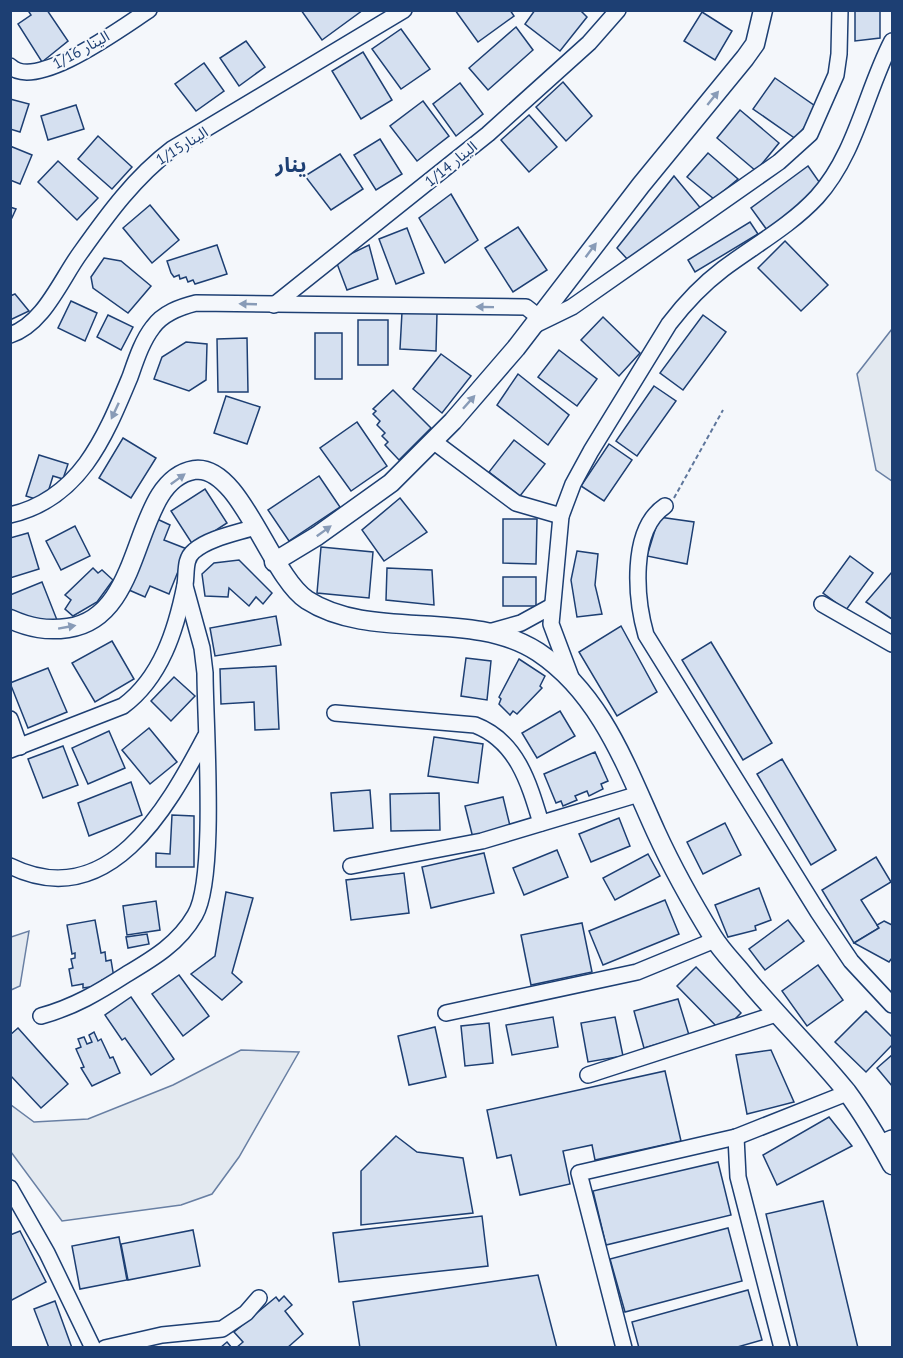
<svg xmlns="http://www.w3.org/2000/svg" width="903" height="1358" font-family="'PT Sans','Noto Sans Arabic',sans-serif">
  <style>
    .green { fill: #e3e9f0; stroke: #687fa3; stroke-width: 1.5 }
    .building { fill: #d5e0f0; stroke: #1d3f73; stroke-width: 1.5 }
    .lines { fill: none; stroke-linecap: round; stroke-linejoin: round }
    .minor-casing { stroke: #1d3f73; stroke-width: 18 }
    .major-casing { stroke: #1d3f73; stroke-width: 21 }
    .path { stroke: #5e769c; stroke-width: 2; stroke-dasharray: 4.5 3; stroke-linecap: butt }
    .minor { stroke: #f4f7fb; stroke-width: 15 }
    .major { stroke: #f4f7fb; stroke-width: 18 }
    .oneway { fill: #889bb7 }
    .labels { text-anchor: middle; stroke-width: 4.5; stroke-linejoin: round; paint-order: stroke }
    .street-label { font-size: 15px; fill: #1d3f73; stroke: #f4f7fb }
    .district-label { font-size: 21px; font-weight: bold; fill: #1d3f73; stroke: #f4f7fb }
  </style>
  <rect width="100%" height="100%" fill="#f4f7fb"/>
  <g class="green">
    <polygon points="892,329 892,481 876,470 857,374"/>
    <polygon points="29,931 20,986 11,990 11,937"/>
    <polygon points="241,1050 299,1052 239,1157 212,1194 181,1205 62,1221 11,1152 11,1105 34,1122 88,1119 173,1085"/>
  </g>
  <g class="building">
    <polygon points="32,10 47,10 68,41 42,62 18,24 31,15 29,12"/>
    <polygon points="301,10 363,10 322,40"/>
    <polygon points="455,10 510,10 514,16 478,42"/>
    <polygon points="535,10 580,10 587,17 560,51 525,24"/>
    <polygon points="855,10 880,10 880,38 855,41"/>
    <polygon points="702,12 732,31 715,60 684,41"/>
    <polygon points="516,27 533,50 488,90 469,68"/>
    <polygon points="401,29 430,69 401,89 372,49"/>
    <polygon points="246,41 265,67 239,86 220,58"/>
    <polygon points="363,52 392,100 361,119 332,71"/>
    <polygon points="204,63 224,91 196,111 175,84"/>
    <polygon points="775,78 818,108 796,139 753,109"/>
    <polygon points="563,82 592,116 566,141 536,107"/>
    <polygon points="460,83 483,114 456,136 433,104"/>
    <polygon points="10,99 29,104 20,132 10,129"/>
    <polygon points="423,101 449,136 417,161 390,126"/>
    <polygon points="76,105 84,129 48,140 41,116"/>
    <polygon points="740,110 779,143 756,171 717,138"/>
    <polygon points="529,115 557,147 529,172 501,140"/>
    <polygon points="98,136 132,167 112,189 78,159"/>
    <polygon points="380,139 402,174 376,190 354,155"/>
    <polygon points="10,146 32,155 20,184 10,180"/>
    <polygon points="708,153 738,179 714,199 687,177"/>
    <polygon points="340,154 363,189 331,210 305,176"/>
    <polygon points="58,161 98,198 77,220 38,182"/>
    <polygon points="808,166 822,186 767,230 751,208"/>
    <polygon points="674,176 703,211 629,261 617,248"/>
    <polygon points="451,194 478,240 445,263 419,218"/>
    <polygon points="150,205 179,240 152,263 123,228"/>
    <polygon points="10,207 16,209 10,222"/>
    <polygon points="750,222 758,234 695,272 688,260"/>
    <polygon points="518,227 547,270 513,292 485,248"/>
    <polygon points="407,228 424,273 396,284 379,239"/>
    <polygon points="785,241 828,285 801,311 758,268"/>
    <polygon points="217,245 227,274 195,284 193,280 188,282 186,277 180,279 179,275 174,277 171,273 167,261"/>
    <polygon points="369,245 378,279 347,290 336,261"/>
    <polygon points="104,258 121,261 151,286 128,313 93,288 91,277"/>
    <polygon points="15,294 29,311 10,320 10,296"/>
    <polygon points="71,301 97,313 85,341 58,328"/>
    <polygon points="402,312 437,313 436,351 400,349"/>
    <polygon points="108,315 133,327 121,350 97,337"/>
    <polygon points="703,315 726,332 683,390 660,373"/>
    <polygon points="603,317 640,353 619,376 581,340"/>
    <rect x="358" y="320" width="30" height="45"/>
    <rect x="315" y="333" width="27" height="46"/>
    <polygon points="247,338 248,392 218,392 217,339"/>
    <polygon points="186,342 207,344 206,380 189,391 154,379 162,357"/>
    <polygon points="559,350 597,379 577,406 538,377"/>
    <polygon points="441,354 471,376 442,413 413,389"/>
    <polygon points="518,374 569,415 548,445 497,405"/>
    <polygon points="654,386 676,401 637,456 616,441"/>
    <polygon points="393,390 431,428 399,460 385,445 388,442 382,436 385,433 377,425 380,421 373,414 376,411 373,409"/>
    <polygon points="226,396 260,407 247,444 214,433"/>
    <polygon points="357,422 387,466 351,491 320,448"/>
    <polygon points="123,438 156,458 131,498 99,478"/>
    <polygon points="514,440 545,464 520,496 489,472"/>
    <polygon points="609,444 632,460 604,501 581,486"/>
    <polygon points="39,455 68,464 63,479 53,476 45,502 26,496"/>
    <polygon points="319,476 340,507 289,541 268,510"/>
    <polygon points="205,489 227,523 193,545 171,511"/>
    <polygon points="400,498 427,532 384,561 362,530"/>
    <polygon points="659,517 694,522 687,564 647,556"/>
    <polygon points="157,519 170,525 164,540 187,549 169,594 150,586 145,597 129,590"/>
    <polygon points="503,519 537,519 536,564 503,563"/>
    <polygon points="75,526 90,556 61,570 46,541"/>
    <polygon points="28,533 39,569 10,578 10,538"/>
    <polygon points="321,547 373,552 369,598 317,593"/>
    <polygon points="577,551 598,554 595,585 602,614 577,617 571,580"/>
    <polygon points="850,556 873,573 846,610 823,593"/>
    <polygon points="239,560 272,593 263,604 256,597 249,606 229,588 228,597 205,596 202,574 214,563"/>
    <polygon points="93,568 98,573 102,570 113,580 97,602 73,616 65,609 71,600 65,595"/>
    <polygon points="387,568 432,570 434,605 386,600"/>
    <polygon points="892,572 892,619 866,602"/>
    <rect x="503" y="577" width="33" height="29"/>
    <polygon points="42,582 57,620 46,625 19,616 10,608 10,595"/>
    <polygon points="276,616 281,645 215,656 210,628"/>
    <polygon points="621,626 657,692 617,716 579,652"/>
    <polygon points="112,641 134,679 95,702 72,663"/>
    <polygon points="711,642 772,743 743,760 682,660"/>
    <polygon points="466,658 491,661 487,700 461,696"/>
    <polygon points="519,659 545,676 540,686 542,688 517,714 513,711 510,715 499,704 501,699 499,697"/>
    <polygon points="276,666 279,729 255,730 254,702 221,704 220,669"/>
    <polygon points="48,668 67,712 28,728 10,683"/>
    <polygon points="174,677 195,696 171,721 151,701"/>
    <polygon points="560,711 575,736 537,758 522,733"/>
    <polygon points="149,728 177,762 150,784 122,750"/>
    <polygon points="109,731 125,768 88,784 72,748"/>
    <polygon points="434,737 483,744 478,783 428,776"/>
    <polygon points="63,746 78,785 43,798 28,759"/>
    <polygon points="595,752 608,781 601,784 603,789 589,796 587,791 575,796 577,800 563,806 561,801 556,803 544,774"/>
    <polygon points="782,759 836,850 811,865 757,774"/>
    <polygon points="131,782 142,815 89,836 78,803"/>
    <polygon points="370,790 373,828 334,831 331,793"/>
    <polygon points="439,793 440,830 391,831 390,794"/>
    <polygon points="503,797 511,830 473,838 465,806"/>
    <polygon points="172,815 194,816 194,867 156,867 156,853 170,854"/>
    <polygon points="619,818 630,846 591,862 579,834"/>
    <polygon points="725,823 741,855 703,874 687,842"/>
    <polygon points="557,850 568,877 524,895 513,868"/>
    <polygon points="484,853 494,893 431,908 422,867"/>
    <polygon points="648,854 660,876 615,900 603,878"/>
    <polygon points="876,857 891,882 861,900 879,928 854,943 822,890"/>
    <polygon points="404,873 409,913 351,920 346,880"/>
    <polygon points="759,888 771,920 755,926 756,930 728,937 715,905"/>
    <polygon points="226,892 253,898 232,973 242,982 222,1000 191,974 215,956"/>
    <polygon points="665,900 679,934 603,965 589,931"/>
    <polygon points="156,901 160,930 127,935 123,906"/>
    <polygon points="95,920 101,953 105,952 106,961 111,960 114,978 102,980 103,985 83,988 83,984 72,986 69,969 73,968 71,959 75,958 75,953 72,954 67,925"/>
    <polygon points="788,920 804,941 765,970 749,949"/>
    <polygon points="884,921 892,925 892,958 889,962 854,943 879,928 877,925"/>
    <polygon points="582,923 592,972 531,985 521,935"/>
    <polygon points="147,934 149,944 128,948 126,937"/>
    <polygon points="818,965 843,1000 807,1026 782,991"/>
    <polygon points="696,967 741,1013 722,1032 677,986"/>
    <polygon points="179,975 209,1016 183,1036 152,994"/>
    <polygon points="131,997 174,1059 151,1075 125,1038 122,1040 105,1015"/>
    <polygon points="678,999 689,1035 644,1048 634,1011"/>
    <polygon points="866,1011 892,1037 892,1045 866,1072 835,1042"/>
    <polygon points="553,1017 558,1047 512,1055 506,1025"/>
    <polygon points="615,1017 623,1056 588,1062 581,1023"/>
    <polygon points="489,1023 493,1063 465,1066 461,1026"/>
    <polygon points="435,1027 446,1077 409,1085 398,1036"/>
    <polygon points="18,1028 68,1084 41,1108 10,1075 10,1035"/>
    <polygon points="94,1032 98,1041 101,1039 110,1058 113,1057 120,1073 92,1086 81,1068 84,1067 76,1049 81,1047 78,1039 84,1037 87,1044 92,1042 89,1035"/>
    <polygon points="771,1050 794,1102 747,1114 736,1055"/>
    <polygon points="892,1055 892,1086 877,1068"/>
    <polygon points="665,1071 681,1141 595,1160 592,1145 563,1151 570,1184 520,1195 511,1155 497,1158 487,1110"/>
    <polygon points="829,1117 852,1146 777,1185 763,1155"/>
    <polygon points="396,1136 417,1152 463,1158 473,1213 361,1225 361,1171"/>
    <polygon points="718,1162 731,1215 606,1245 593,1191"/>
    <polygon points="823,1201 858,1348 798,1348 766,1214"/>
    <polygon points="482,1216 488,1266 339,1282 333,1233"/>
    <polygon points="728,1228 742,1281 625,1312 610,1259"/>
    <polygon points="193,1230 200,1266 128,1280 121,1244"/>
    <polygon points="20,1231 46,1282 10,1301 10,1235"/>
    <polygon points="119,1237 127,1280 80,1289 72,1246"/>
    <polygon points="538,1275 557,1348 360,1348 353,1302"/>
    <polygon points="748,1290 762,1340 734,1348 639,1348 632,1322"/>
    <polygon points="284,1296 292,1305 285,1311 303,1334 287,1348 236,1348 243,1342 234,1332 276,1297 279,1301"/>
    <polygon points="55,1301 72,1348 49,1348 34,1309"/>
    <polygon points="227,1342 232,1348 220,1348"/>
  </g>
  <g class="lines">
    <defs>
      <g id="minor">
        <path d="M 10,66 C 36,92 124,26 149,10"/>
        <polyline points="274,305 488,134 589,43 618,10"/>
        <polyline points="533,326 572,307 779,162 810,134 836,75 839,54 840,10"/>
        <path d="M 10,335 C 44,324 61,279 81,252 C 108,214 135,177 172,149 L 404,10"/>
        <polyline points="433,441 516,503 561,516"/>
        <path d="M 665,506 C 629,530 636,600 646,635 L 818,912 L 851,961 L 892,1005"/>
        <path d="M 10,515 C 80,499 105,437 130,377 C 136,360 142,341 153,327 C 163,313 180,307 196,303 L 526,307 L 540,318"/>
        <polyline points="822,604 892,644"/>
        <polyline points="489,632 521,623 552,606"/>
        <path d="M 572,680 L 551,624 L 561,516 L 573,484 L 591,451 L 669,324 C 685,303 702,285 723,269 C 755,245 790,226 817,197 C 856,154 866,91 892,41"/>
        <path d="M 335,713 L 475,725 C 517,741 529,783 541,823"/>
        <polyline points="10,719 20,747"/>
        <path d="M 10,750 L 123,706 C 161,678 176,630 185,585 C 187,573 184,559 194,551 C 209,538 237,533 255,527"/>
        <path d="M 10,866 C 108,914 167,809 205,737"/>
        <polyline points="351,866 482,841 639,794"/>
        <polyline points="446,1013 637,972 715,940"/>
        <path d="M 41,1016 C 74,1007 99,992 127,974 C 154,958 179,943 195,915 C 217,878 205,723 205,673 L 202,648 L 185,586"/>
        <polyline points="588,1075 776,1014"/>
        <polyline points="736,1137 738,1177 782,1348"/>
        <polyline points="880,1143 892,1138"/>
        <polyline points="10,1188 47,1253 93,1348"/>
        <polyline points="105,1348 162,1335 222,1329 246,1313 259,1298"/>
        <polyline points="624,1348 579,1173 736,1137 847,1093"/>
      </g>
      <g id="major">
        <polyline points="274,562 317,536 391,483 453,421 516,348 641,185 745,58 755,44 763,10"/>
        <path d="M 10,619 C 30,628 47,631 68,628 C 148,617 130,481 194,470 C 240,463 270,576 307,600 C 372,642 471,608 538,652 C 601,694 626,766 656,832 C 672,867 692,903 713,937 C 721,950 732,961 742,973 C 775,1014 814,1051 847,1092 C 864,1115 879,1141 892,1165"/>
      </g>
    </defs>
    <use href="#minor" class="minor-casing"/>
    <use href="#major" class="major-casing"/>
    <polyline class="path" points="674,498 723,410"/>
    <use href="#minor" class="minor"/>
    <use href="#major" class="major"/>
  </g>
  <defs><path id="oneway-solid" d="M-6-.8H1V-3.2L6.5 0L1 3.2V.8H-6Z" transform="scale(1.5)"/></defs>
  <g class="oneway">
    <use href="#oneway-solid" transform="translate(713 98) rotate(-51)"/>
    <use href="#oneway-solid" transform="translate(591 250) rotate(-53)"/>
    <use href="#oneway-solid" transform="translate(248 304) rotate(-178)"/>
    <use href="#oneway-solid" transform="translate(485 307) rotate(-179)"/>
    <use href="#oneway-solid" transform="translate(469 402) rotate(-48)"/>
    <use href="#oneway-solid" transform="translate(115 411) rotate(115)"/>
    <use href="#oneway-solid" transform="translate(178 479) rotate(-36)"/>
    <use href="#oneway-solid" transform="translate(324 531) rotate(-36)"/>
    <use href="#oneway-solid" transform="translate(67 627) rotate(-10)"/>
  </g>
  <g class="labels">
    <g class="street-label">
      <text transform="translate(81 50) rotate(-29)" y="5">الينار 1/16</text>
      <text transform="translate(182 146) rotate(-32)" y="5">الينار1/15</text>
      <text transform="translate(451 164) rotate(-39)" y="5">الينار 1/14</text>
    </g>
    <g class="district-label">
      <text x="291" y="172">ينار</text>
    </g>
  </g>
  <rect width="903" height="1358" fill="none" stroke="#1d3f73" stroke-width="24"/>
</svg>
